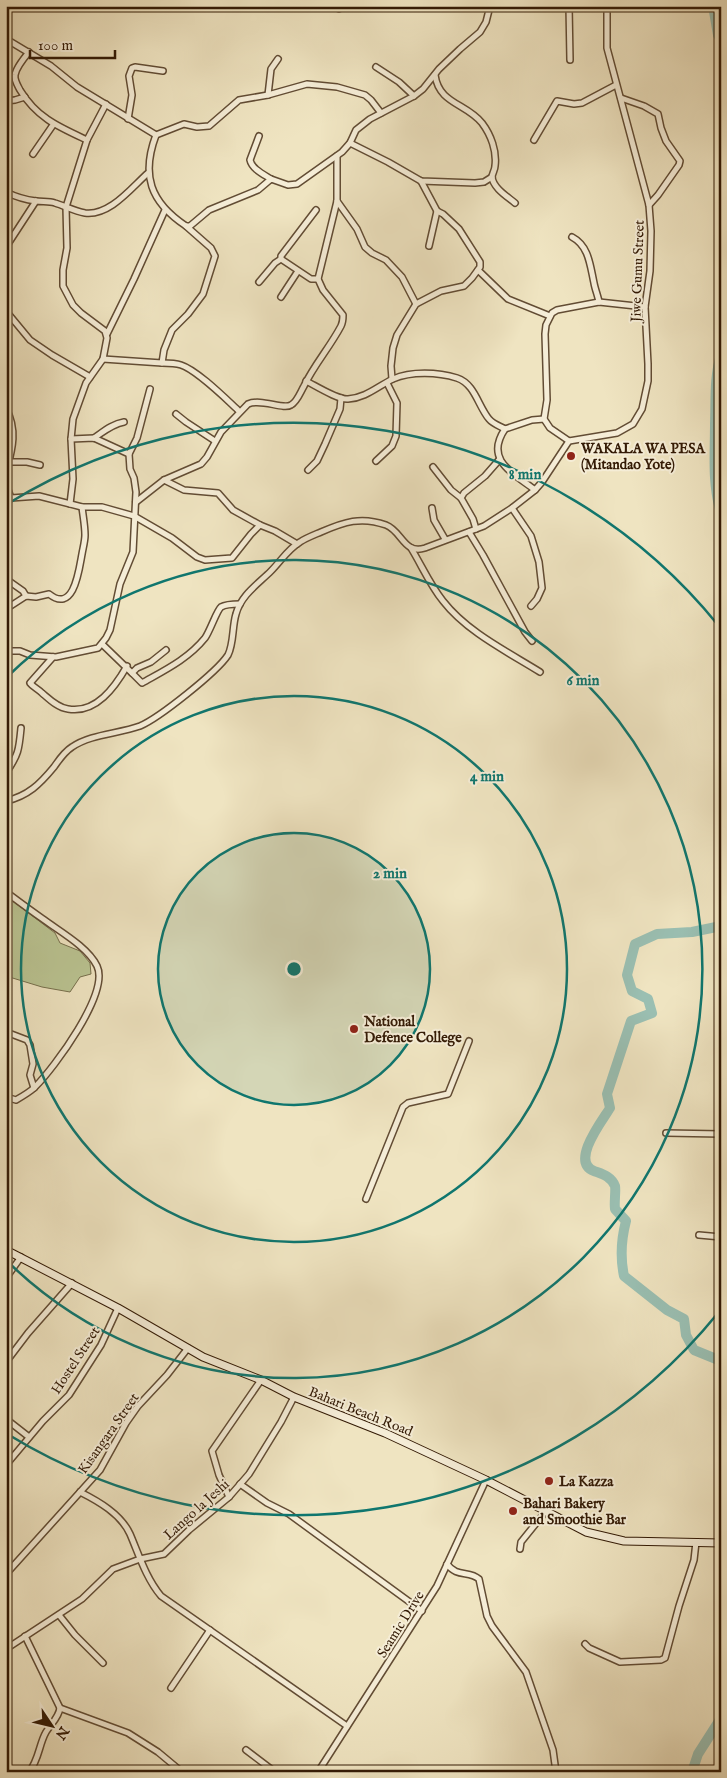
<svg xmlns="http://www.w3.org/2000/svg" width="727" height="1778" font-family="'IM FELL English',serif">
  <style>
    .green { fill: #bac492; stroke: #766f4c }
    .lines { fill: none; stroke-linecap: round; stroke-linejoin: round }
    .river { stroke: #9abfb2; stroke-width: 10 }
    .street-casing { stroke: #624c34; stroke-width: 8 }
    .secondary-casing { stroke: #331a05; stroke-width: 9 }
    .street { stroke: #f5edd7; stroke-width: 5 }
    .secondary { stroke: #f5edd7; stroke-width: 7 }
    .ring { fill: none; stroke: #0f766e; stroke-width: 2.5 }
    .poi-dot { fill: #8f2418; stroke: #f5edd7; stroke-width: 2 }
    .labels { text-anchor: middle; stroke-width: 4; stroke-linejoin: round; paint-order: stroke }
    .street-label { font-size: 14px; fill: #331a05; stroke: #f5edd7 }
    .poi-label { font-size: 14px; font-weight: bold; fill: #331a05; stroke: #f5edd7; text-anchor: start }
    .centre { fill: #0f766e; stroke: #f5edd7; stroke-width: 2.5 }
    .ring-label { font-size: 15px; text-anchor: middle; font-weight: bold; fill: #0f766e; stroke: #f5edd7; stroke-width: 4; stroke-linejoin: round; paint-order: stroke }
  </style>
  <rect width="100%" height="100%" fill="#efe4c1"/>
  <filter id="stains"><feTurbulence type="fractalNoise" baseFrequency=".004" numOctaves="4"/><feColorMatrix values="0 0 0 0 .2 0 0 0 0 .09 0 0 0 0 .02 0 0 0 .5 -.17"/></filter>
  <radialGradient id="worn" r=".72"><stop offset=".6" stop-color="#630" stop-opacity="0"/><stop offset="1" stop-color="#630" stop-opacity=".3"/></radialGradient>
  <polygon class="green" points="6,896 55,933 60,943 80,951 90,963 91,974 80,977 70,992 42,987 6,976"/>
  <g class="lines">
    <g class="river">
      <polyline points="713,6 718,35 721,40"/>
      <path d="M 721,355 C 714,378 716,400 715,424 C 715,455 712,483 721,513"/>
      <path d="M 721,926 L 692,932 L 657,934 L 635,944 L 627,975 L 632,991 L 648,999 L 652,1013 L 631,1021 L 607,1094 L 610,1108 C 602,1121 570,1162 594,1171 C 602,1174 611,1176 615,1186 C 616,1190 614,1203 615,1209 L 626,1221 C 621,1240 620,1257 624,1276 L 667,1310 L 684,1319 L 686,1335 L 694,1350 L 721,1361"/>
      <polyline points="692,1772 698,1754 721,1718"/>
    </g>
    <defs>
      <g id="street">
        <polyline points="569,6 570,60"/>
        <polyline points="339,9 340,6"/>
        <polyline points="6,39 51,66 77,87 156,135 184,124 197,127 209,126 239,100 268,95 307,84 337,87 365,95 371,100 381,113"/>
        <path d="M 29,52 C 24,58 16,68 15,75 C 14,80 18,86 20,90 C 37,118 59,127 87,140"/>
        <polyline points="376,67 399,82 414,96"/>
        <path d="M 435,75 C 439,104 466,103 482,123 C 491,135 497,151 495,166 C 495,170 492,174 492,177 C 493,188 508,197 515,203"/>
        <polyline points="268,95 271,69 278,59"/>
        <polyline points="621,98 644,106 658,114 661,128 666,141 680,161 679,165 658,195 649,205"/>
        <polyline points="6,101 15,100 25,97"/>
        <polyline points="128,119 132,95 129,76 132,68 135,67 163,71"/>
        <path d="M 156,135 C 141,175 150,202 186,226 L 190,226 L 209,210 L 258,190 L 271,179 L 288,185 L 297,184 L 342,152 L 350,143 L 356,130 L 370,119 L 414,96 L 423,89 L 439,69 L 460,49 L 480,32 L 486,22 L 490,6"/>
        <path d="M 259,136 L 250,160 C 252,169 263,174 271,179"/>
        <polyline points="534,140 557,101 574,104 582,103 616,85"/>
        <polyline points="350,143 388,162 421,181 475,183 484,182 492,177"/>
        <polyline points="33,154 53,125"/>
        <path d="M 6,192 C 14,196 27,200 36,201 C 42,202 49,201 55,203 C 65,206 74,211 85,213 C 110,216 131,188 148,173"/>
        <polyline points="337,201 357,229 365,247 372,253 386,260 402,277 416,304"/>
        <polyline points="316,210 281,256 281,259 311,279 318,279"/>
        <path d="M 572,237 C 589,246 590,265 594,283 C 595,289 598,296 599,302"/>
        <polyline points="429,246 437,211"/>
        <polyline points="6,247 36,201"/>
        <polyline points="478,270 508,299 550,316"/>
        <polyline points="259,282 275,263 281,259"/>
        <polyline points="281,297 298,271"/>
        <polyline points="6,311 30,340 52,355 90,377"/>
        <polyline points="107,334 134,279 165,210"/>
        <polyline points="103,359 162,363 164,350 172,330 188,314 203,294 215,256 211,248 186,226"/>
        <path d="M 162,363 C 168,363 175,363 181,365 C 197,370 226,399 239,411"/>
        <polyline points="392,379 391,366 393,348 397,335 416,304 441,291 464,286 472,278 480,267 480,262 459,229 443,214 437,211 421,181"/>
        <path d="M 306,381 C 316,386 338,400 348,399 C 366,398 378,386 393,379 C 411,371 438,372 457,378 C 475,384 478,406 489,419 C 493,424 500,426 505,429 L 532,420 L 544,419"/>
        <path d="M 6,408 C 18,431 12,450 6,473"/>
        <polyline points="176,414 186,422 215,441"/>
        <path d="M 505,429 C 484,460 513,473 535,490"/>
        <path d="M 94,438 C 103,432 112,424 124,422"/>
        <polyline points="569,441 550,428 544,419 547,400 545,334 546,325 552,313 557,310 599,302 645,307"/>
        <polyline points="129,454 137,438 150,389"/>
        <polyline points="376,461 392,446 396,436 397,403 387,383"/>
        <polyline points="9,462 27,462 40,465"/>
        <polyline points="433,467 451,490 461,498"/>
        <polyline points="308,470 317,461 325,444 340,409 341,398"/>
        <polyline points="164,480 184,490 218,493 233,510 260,525"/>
        <polyline points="6,484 11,498"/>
        <polyline points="6,502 11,498 39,496 82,507 102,507 134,516 172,538 197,557 205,560 232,558 251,534 260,525 275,531 297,544"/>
        <path d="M 136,502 L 164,480 L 201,464 L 207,457 L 221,432 L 248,404 C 261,398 283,410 291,405 C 297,402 300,393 304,386 C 314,365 330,347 341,326 C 343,322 343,319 343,315 L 323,290 L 318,279 L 337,201 L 337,156"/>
        <polyline points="70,504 73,479 71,439 73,419 86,383 103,359 107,338 105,331 81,313 73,305 63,286 63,270 67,248 66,207 87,140 106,104"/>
        <polyline points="432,508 434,520 445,539"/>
        <polyline points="512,508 531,536 539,562 542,588 537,599 531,606"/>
        <polyline points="476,529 473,519 461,498 464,493 485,476 499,460"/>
        <polyline points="469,532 483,555 525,632 532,641"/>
        <path d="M 411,548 C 422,566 430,585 443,601 C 467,632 508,652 540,672"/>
        <polyline points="6,579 23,591 26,596"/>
        <path d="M 9,607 L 26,596 L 36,597 L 49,594 C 74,614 79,570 82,554 C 83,548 85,541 85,535 C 85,526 83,516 82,507"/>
        <polyline points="102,644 132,673 137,668 151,662 166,650"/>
        <polyline points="6,651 20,651 30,655 56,657 98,648 106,638 110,630 120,584 133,552 136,492 134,478 130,469 129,454 94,438 71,439"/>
        <path d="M 53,657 L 30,683 C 33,687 38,689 42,693 C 49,699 58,708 68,709 C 96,714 115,687 127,666"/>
        <path d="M 132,673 L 142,683 C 165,670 188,659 205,638 C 210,631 217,610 221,607 C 226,604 235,604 240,604"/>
        <path d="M 6,773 C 19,754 19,749 21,728"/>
        <path d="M 6,801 C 28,796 40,784 54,767 C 59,760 64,752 72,747 C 91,734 118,734 140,726 C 159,718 217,672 228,655 C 234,643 232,627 236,614 C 241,595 258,584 271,571 C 281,561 288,549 300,542 C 306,538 314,535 321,532 C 344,522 361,516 386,525 C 402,531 404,555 425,548 L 484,526 L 512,508 L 535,490 L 542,482 L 569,441 L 617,433 L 633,424 L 642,409 L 648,381 L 648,364 L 645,307 L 650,271 L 651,231 L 649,205 L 607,48 L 607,6"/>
        <path d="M 6,892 C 18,901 30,910 43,919 C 59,931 88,947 97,966 C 110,993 54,1068 35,1087 C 30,1092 23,1096 16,1100 L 6,1097"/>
        <polyline points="6,1032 27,1040 30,1045 33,1064 30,1075 34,1088"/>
        <polyline points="666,1133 721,1134"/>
        <polyline points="366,1199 403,1107 408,1103 448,1094 469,1041"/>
        <polyline points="699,1235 721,1237"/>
        <polyline points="6,1278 21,1257"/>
        <polyline points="6,1362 28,1333 72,1283"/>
        <polyline points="6,1419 29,1437"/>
        <polyline points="6,1465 43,1421 69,1395 101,1345 118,1308"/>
        <polyline points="240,1484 267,1503 289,1514 422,1611"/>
        <path d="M 80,1492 C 98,1501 121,1514 130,1534 C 139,1555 146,1578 161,1596 L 347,1726"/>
        <polyline points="229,1497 219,1475 212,1451 261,1380"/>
        <polyline points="520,1549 521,1542 546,1511"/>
        <path d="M 447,1564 C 457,1578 469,1570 479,1579 L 487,1616 L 492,1626 L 526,1672 L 553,1750 L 556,1772"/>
        <polyline points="6,1574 100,1470 126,1423 138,1406 167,1375 188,1348"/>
        <polyline points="59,1615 75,1635 103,1663"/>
        <path d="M 25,1636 L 60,1708 C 59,1717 51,1724 46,1732 C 39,1744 39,1760 29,1772"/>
        <polyline points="585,1644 589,1648 620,1662 661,1660 665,1658 679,1606 694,1560 696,1542"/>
        <polyline points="6,1649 82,1599 113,1569 140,1559 164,1554 189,1530 229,1497 249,1474 281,1422 294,1397"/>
        <polyline points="171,1688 210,1630"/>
        <polyline points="60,1708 128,1733 158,1752 182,1772"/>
        <polyline points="246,1750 275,1772"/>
        <polyline points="318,1772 437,1586 486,1480"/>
      </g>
      <polyline id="secondary" points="6,1250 118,1308 203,1357 261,1380 294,1397 385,1433 486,1480 586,1532 624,1541 721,1543"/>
    </defs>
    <use href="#street" class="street-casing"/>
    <use href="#secondary" class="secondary-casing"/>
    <use href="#street" class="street"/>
    <use href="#secondary" class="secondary"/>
  </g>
  <circle cx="294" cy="969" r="136" fill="#0f766e" fill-opacity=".12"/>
  <g class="ring">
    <circle cx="294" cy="969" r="136"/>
    <circle cx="294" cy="969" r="273"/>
    <path d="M7 677A409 409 0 1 1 7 1261"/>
    <path d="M718 1313A546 546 0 0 1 9 1435M9 503A546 546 0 0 1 718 625"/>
  </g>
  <g class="poi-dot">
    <circle cx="571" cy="456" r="5"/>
    <circle cx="354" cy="1029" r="5"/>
    <circle cx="549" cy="1481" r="5"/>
    <circle cx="513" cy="1511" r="5"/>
  </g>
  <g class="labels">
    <g class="street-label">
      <text transform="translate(637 271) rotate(-88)" y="5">Jiwe Gumu Street</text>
      <text transform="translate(75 1360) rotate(-57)" y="5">Hostel Street</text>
      <text transform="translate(361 1411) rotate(22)" y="5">Bahari Beach Road</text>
      <text transform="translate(108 1433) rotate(-55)" y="5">Kisangara Street</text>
      <text transform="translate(196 1509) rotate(-42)" y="5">Lango la Jeshi</text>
      <text transform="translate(400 1624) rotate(-58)" y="5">Seamic Drive</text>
    </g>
    <g class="poi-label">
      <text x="581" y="453">WAKALA WA PESA<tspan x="581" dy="16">(Mitandao Yote)</tspan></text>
      <text x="364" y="1026">National<tspan x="364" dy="16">Defence College</tspan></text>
      <text x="559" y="1486">La Kazza</text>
      <text x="523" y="1508">Bahari Bakery<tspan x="523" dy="16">and Smoothie Bar</tspan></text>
    </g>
  </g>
  <circle cx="294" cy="969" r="8" class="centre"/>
  <g class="ring-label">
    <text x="525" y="479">8 min</text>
    <text x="583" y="685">6 min</text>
    <text x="487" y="781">4 min</text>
    <text x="390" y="878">2 min</text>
  </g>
  <rect width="727" height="1778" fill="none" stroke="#efe4c1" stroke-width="25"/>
  <rect x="8" y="8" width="712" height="1763" fill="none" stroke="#331a05" stroke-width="2.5"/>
  <rect x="12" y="12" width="702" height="1753" fill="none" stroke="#331a05"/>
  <g transform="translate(52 1726) rotate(125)" stroke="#f5edd7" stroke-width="4" paint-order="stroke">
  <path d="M0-4L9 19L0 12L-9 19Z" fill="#331a05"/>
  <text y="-8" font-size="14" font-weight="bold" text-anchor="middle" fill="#331a05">N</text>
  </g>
  <path d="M30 50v8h85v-8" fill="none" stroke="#331a05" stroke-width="2.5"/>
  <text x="38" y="50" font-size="15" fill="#331a05" stroke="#f5edd7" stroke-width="4" paint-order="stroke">100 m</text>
  <rect width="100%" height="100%" filter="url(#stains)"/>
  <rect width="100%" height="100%" fill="url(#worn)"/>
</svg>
